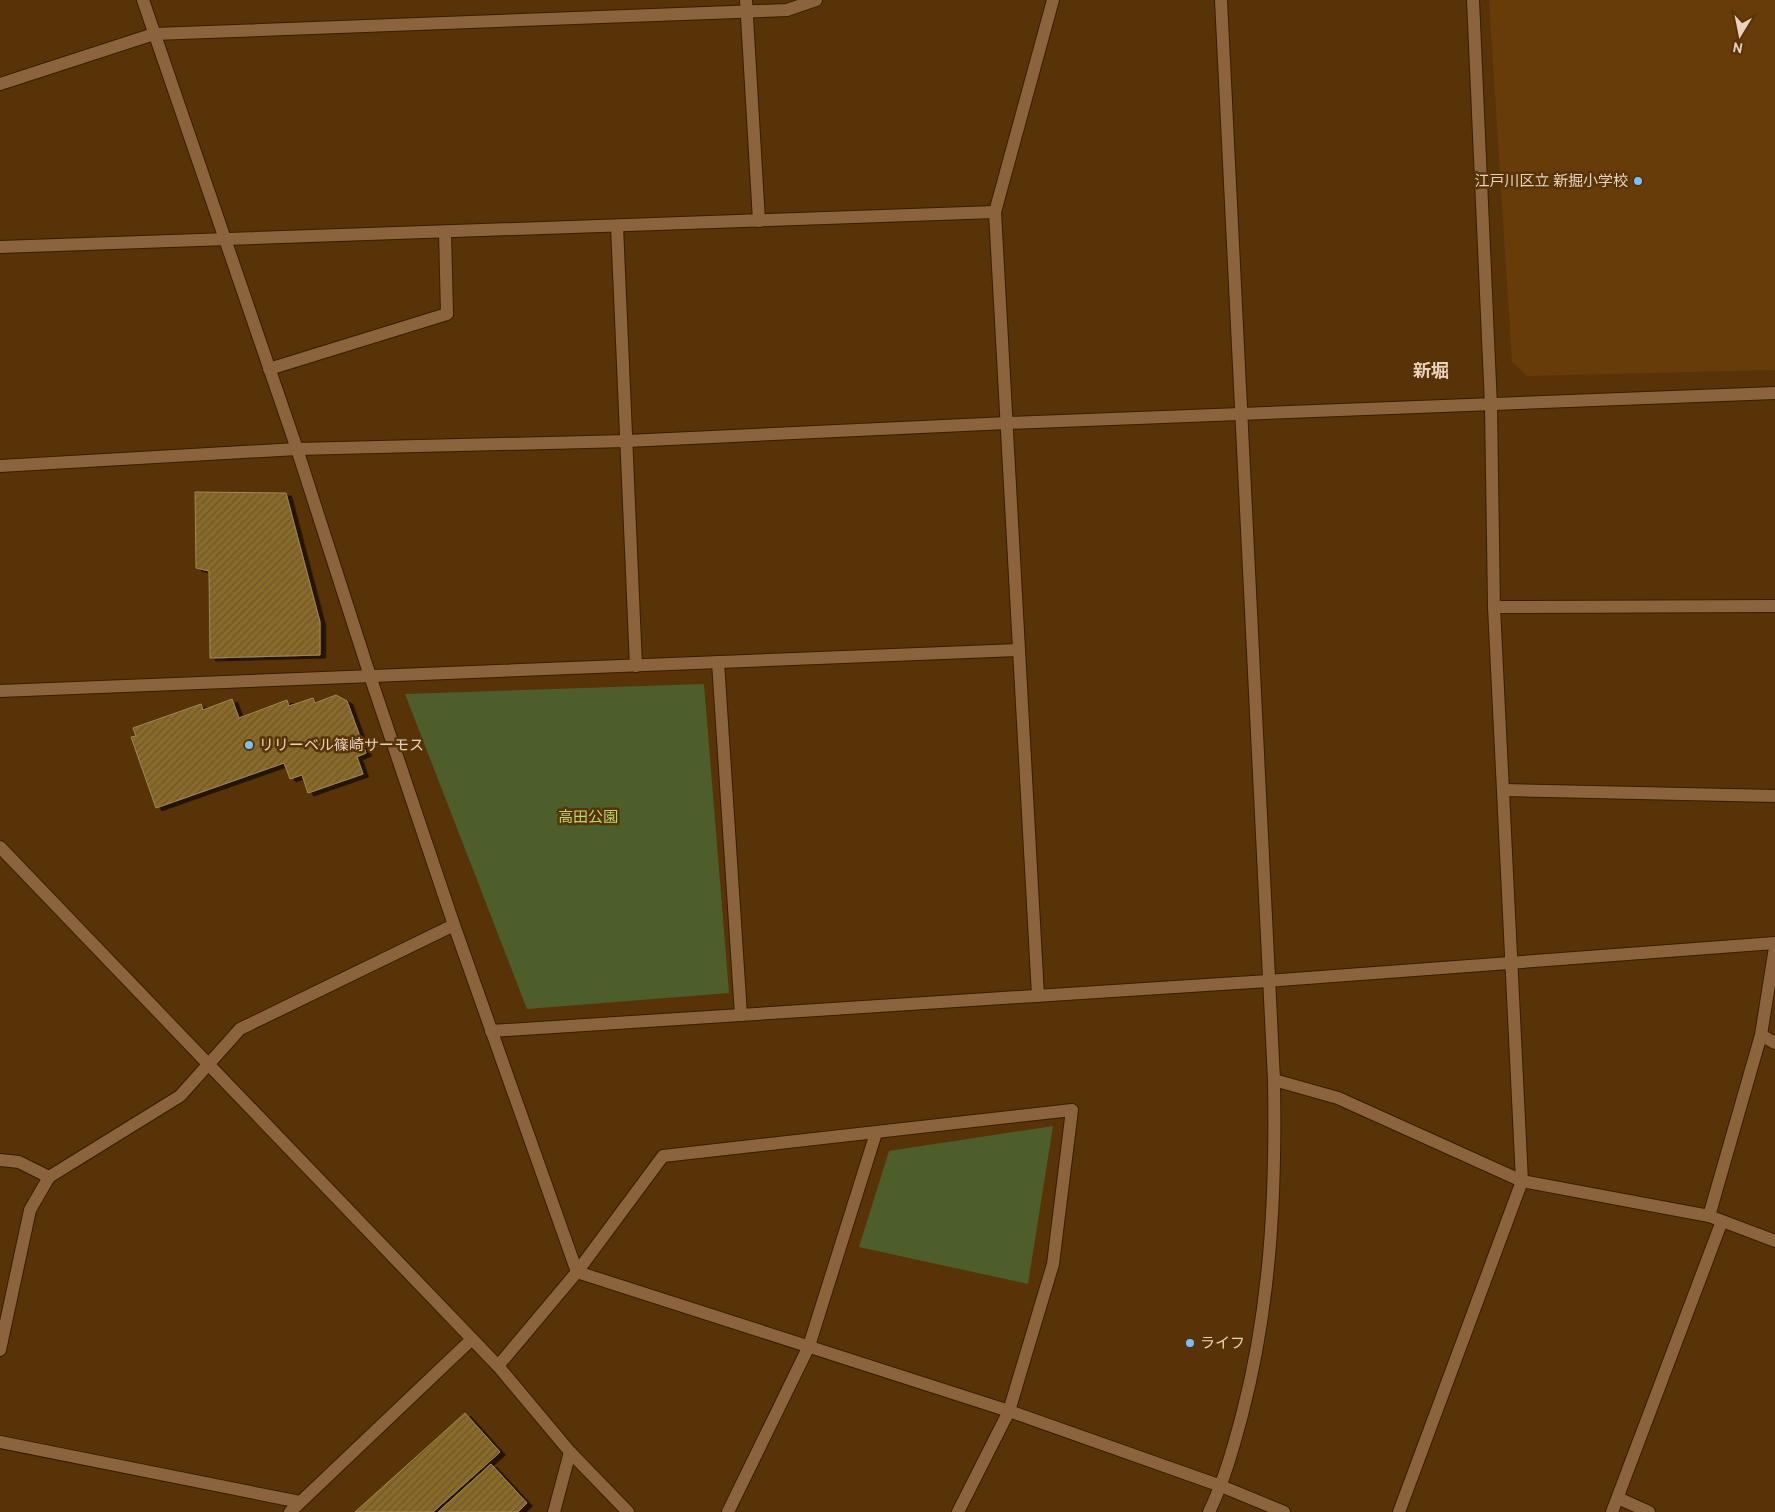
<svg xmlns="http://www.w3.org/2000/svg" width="1775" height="1512" font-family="Cabin,'Noto Sans JP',sans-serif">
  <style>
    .built { fill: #673c08 }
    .park { fill: #4d5e2b }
    .building { fill: url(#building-hatch); stroke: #a18855; filter: url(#shadow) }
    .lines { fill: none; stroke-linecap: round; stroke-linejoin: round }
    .minor-casing { stroke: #381d00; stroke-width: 14 }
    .minor { stroke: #8b633c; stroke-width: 12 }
    .poi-dot { fill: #79bff8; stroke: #583308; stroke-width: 2 }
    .labels { text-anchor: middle; stroke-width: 5; stroke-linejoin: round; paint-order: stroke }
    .poi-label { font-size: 15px; fill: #ead3be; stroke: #583308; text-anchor: start }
    .park-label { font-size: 15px; fill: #b7da6b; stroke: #583308 }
    .quarter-label { font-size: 18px; font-weight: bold; fill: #ead3be; stroke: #583308 }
  </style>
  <defs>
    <pattern id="building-hatch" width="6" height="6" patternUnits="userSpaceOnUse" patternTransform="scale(1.25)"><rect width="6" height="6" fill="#896b28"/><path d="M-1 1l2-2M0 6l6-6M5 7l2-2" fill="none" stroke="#6b5730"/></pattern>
    <filter id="shadow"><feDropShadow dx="5.5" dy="3" stdDeviation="0" flood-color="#0009"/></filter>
  </defs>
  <rect width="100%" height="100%" fill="#583308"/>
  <polygon class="built" points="1489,0 1775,0 1775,370 1527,376 1512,362"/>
  <g class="park">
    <polygon points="704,684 729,993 527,1009 405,694"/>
    <polygon points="1053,1126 1028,1284 859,1247 889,1151"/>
  </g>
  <g class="building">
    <polygon points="195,492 286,493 320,622 320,655 210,658 209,571 196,568"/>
    <polygon points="336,695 347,701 366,753 357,757 363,774 308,793 302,775 290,779 284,763 156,808 131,737 136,736 133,728 201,704 203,710 232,699 239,718 287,700 289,706 313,698 315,703"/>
    <polygon points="465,1413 500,1452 433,1512 355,1512"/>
    <polygon points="491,1464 527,1503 518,1512 438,1512"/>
  </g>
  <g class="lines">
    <defs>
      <g id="minor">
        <polyline points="143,0 297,449 370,676 454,925 577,1272"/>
        <polyline points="746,0 759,221"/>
        <polyline points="0,84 154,34 787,10 816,0"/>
        <polyline points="617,226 636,666"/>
        <polyline points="0,247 995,212"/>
        <polyline points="269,369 447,314 445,232"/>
        <polyline points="0,466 297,449 627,441 1007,423 1775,393"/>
        <polyline points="1494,607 1775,606"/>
        <polyline points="718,662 741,1015"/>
        <polyline points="0,691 1019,650"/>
        <polyline points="1504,790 1775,796"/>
        <polyline points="0,847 498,1366 570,1452 628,1512"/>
        <polyline points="1038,996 995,212 1053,0"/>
        <polyline points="491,1031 1268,981 1775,943"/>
        <polyline points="1761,1035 1775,1043"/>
        <polyline points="1274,1080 1338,1098 1522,1181 1709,1216 1775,1241"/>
        <polyline points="0,1160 19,1162 49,1177"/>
        <polyline points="1709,1216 1761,1035 1775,947"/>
        <polyline points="577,1272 1009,1411 958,1512"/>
        <polyline points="0,1350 30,1210 49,1177 180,1096 240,1029 454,925"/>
        <polyline points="498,1366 577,1272 663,1156 1072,1110 1053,1264 1009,1411 1221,1486 1284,1512"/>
        <polyline points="0,1442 300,1502"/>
        <polyline points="1618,1498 1649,1512"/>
        <polyline points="290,1512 472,1339"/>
        <polyline points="554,1512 570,1452"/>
        <polyline points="728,1512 809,1346 876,1133"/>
        <path d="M 1209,1512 C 1224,1481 1233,1449 1242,1415 C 1271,1305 1276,1193 1274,1080 L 1221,0"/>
        <polyline points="1399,1512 1522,1181 1494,607 1491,406 1473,0"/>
        <polyline points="1612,1512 1722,1221"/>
      </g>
    </defs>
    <use href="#minor" class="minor-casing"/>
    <use href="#minor" class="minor"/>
  </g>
  <g class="poi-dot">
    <circle cx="1638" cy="181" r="5"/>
    <circle cx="249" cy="745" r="5"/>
    <circle cx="1190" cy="1343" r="5"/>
  </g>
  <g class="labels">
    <g class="poi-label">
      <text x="1628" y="186" text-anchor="end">江戸川区立 新掘小学校</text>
      <text x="259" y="750">リリーベル篠崎サーモス</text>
      <text x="1200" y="1348">ライフ</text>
    </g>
    <g class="park-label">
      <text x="588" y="822">高田公園</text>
    </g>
    <g class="quarter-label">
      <text x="1431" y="377">新堀</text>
    </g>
  </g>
  <g transform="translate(1740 35) rotate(190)" stroke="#583308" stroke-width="4" paint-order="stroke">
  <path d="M0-4L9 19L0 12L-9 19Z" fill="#ead3be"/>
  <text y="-8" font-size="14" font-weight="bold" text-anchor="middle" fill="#ead3be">N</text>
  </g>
</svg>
